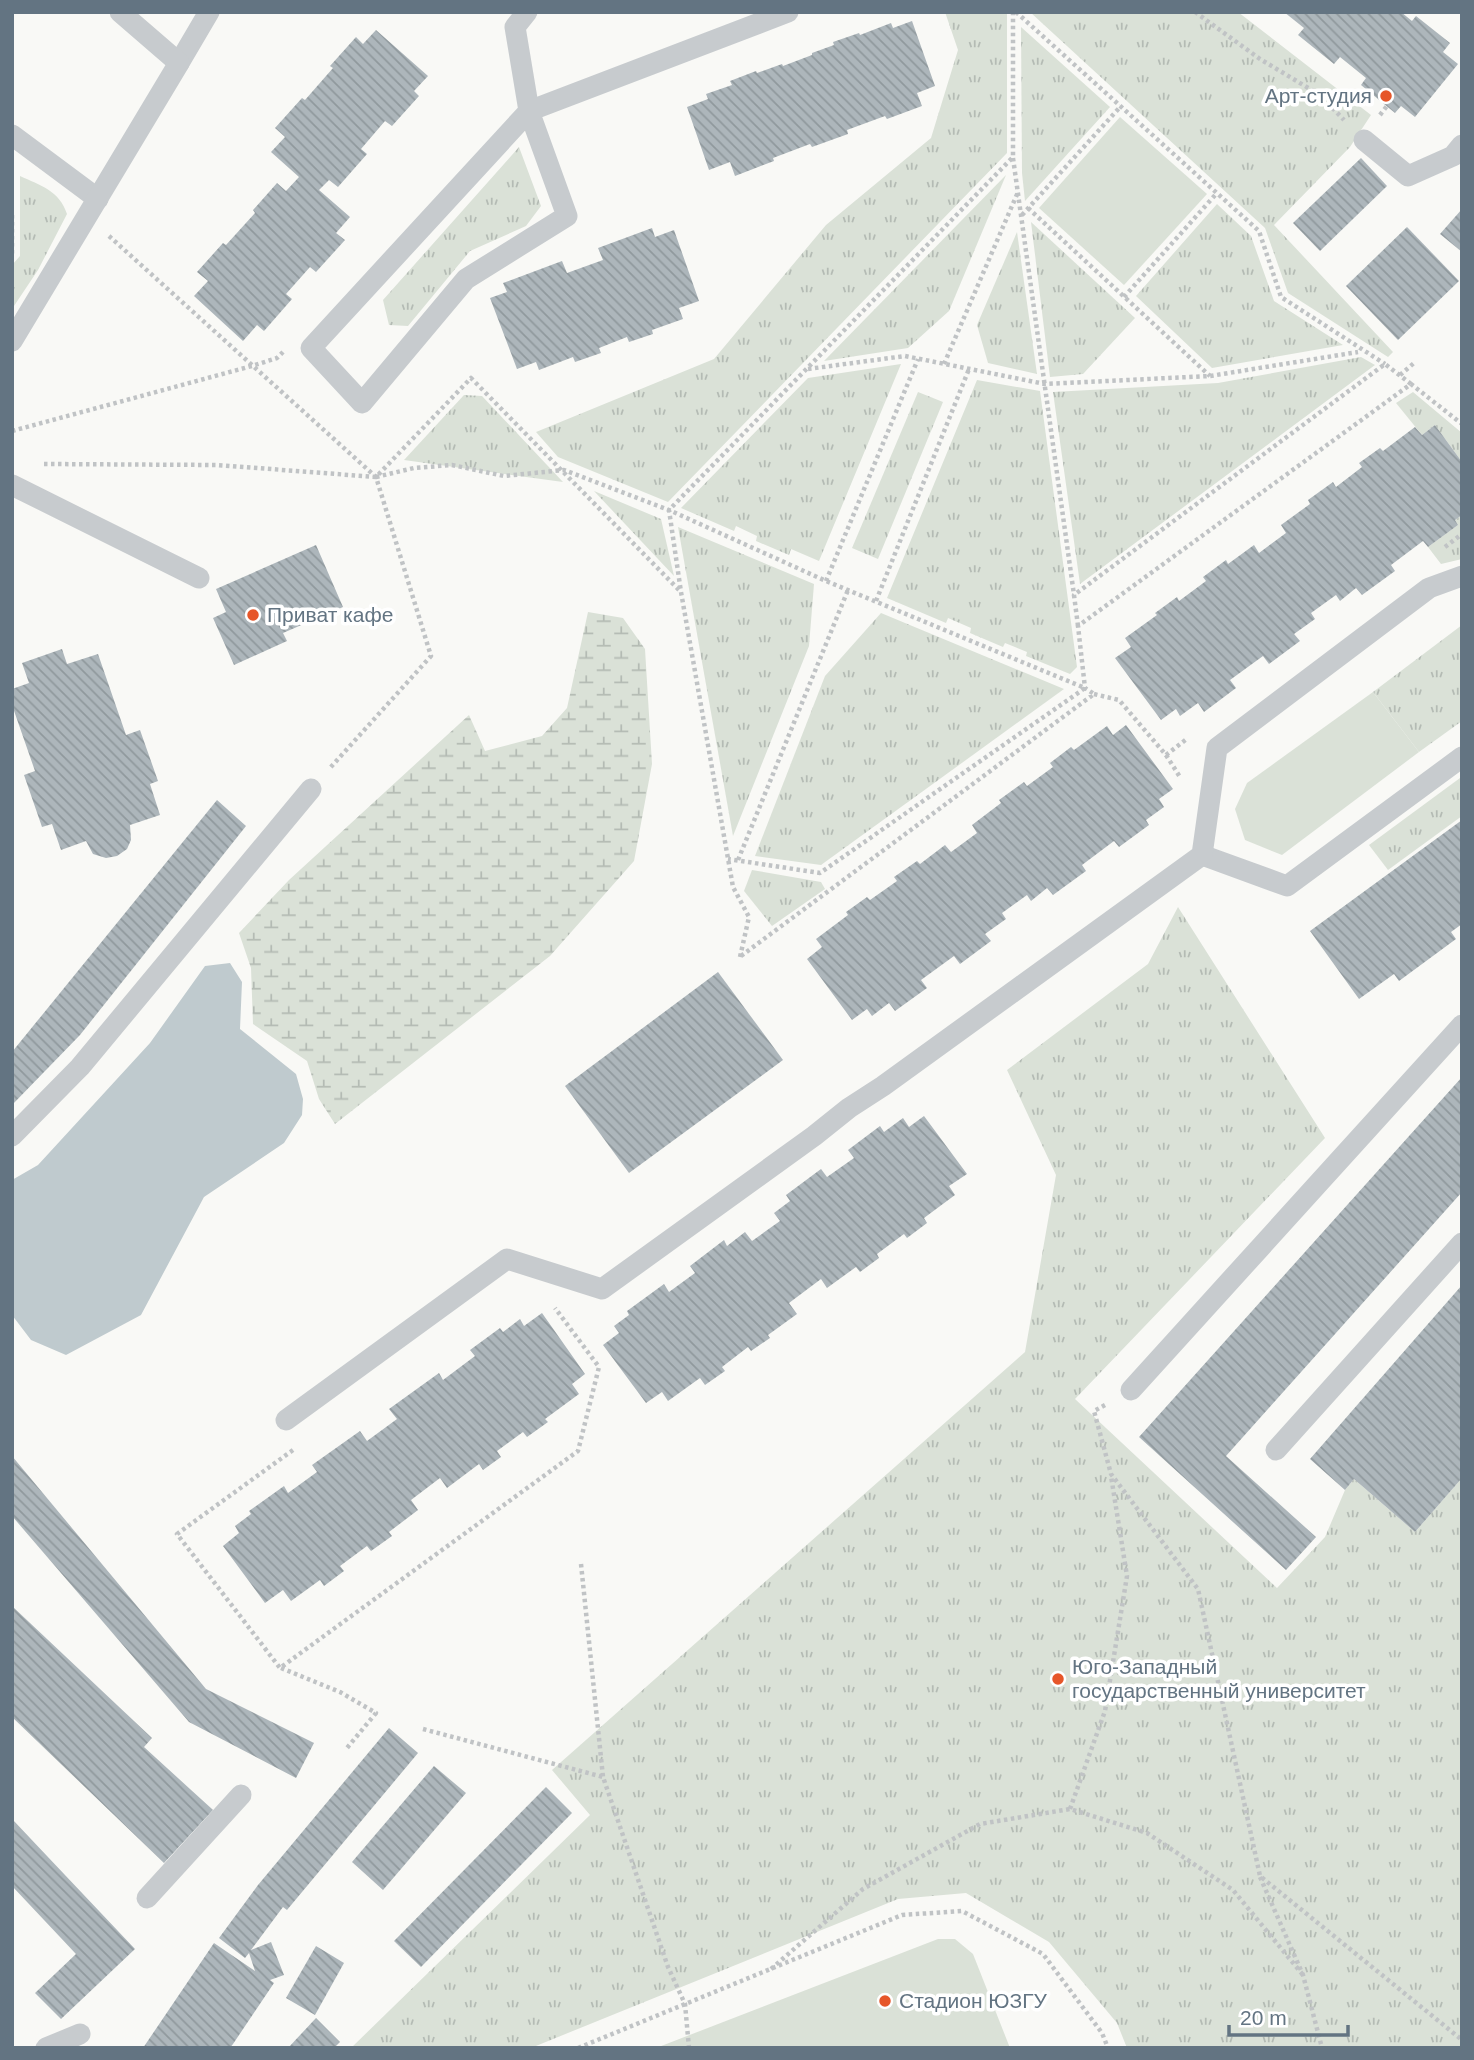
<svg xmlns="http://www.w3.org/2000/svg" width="1474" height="2060" font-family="Arial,sans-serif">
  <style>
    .grass { fill: url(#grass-tufts) }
    .wetland { fill: url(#wetland-marsh) }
    .park { fill: #dae1d7 }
    .water { fill: #bfcace }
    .building { fill: url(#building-back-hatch) }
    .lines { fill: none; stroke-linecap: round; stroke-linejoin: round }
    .path { stroke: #c0c3c5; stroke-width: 4.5; stroke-dasharray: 3.5 3.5; stroke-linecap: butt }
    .service { stroke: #c7cbce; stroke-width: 21 }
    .poi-dot { fill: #e65629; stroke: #fff; stroke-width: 2.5 }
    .labels { text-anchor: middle; stroke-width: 7; stroke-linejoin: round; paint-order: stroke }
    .poi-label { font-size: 21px; fill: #637482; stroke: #fff; text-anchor: start }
  </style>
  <defs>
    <pattern id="grass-tufts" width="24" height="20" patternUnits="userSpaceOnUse" patternTransform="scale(1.75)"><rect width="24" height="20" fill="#dae1d7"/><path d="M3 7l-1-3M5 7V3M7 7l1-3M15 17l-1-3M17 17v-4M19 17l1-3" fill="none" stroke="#b4bbb4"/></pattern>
    <pattern id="wetland-marsh" width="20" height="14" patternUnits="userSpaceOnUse" patternTransform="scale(1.75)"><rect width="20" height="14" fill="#dae1d7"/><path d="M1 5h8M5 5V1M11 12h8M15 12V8" fill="none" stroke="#b4bbb4"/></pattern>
    <pattern id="building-back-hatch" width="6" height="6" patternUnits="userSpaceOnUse" patternTransform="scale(1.75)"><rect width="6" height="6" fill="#adb6bb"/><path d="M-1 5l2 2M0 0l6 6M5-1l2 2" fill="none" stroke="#90999d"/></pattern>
  </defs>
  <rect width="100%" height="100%" fill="#f9f9f6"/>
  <g class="grass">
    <polygon points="945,12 1004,12 1007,14 1007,153 668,502 558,457 536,432 714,359 826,225 931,138 958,50"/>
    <polygon points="1030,12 1238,12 1371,115 1350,147 1274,225 1393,352 1388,357 1288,293 1265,228"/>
    <polygon points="1021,27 1110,107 1025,201 1022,173"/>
    <polygon points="519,147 541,206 526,226 470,251 408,326 389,325 383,300"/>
    <polygon points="1006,175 949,311 908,348 824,361"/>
    <path d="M 20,176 C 40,185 60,191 67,214 L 38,270 L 12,309 L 12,265 L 20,256 Z"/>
    <polygon points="1217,204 1251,236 1274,301 1343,345 1212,368 1136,296"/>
    <polygon points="1031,222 1135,318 1083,374 1050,377"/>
    <polygon points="1017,232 1037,374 988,363 977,325"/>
    <polygon points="1361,357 1375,365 1080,584 1053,392 1218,383"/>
    <polygon points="901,364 819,561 791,549 789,555 756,541 757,536 736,526 734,531 681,508 808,378"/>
    <polygon points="977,380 1040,391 1077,667 1070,674 1026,656 1027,652 1005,643 1003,647 970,633 971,628 948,618 946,623 887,598"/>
    <polygon points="918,392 943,402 878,559 852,548"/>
    <polygon points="1413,392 1462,433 1462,462 1435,425 1422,435 1396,403"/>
    <polygon points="464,395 482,396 563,482 404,460"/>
    <polygon points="594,491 661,519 674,576"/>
    <polygon points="1462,515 1462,559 1441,564 1428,547 1458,525 1455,520"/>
    <polygon points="678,527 814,584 809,646 733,836"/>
    <polygon points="881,613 1064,689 821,865 755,856 825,676"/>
    <polygon points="1462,625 1462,721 1419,752 1373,692"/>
    <polygon points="1460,778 1462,781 1462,816 1388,870 1369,845"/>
    <polygon points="752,870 821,882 825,889 772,926 744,891"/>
    <polygon points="1178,907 1325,1138 1075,1399 1277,1588 1325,1537 1345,1490 1354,1479 1415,1532 1462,1478 1462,2048 1127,2048 1117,2023 1049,1942 966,1893 898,1899 531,2048 351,2048 590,1815 552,1770 1025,1352 1056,1175 1007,1070 1148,964"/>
  </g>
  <polygon class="wetland" points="588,612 623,618 645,649 652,764 634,861 550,956 335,1124 319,1099 307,1061 253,1024 251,968 239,933 289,880 469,715 485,751 542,736 567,708"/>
  <g class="park">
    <polygon points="1120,117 1207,194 1124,285 1039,208"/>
    <polygon points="1373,692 1419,752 1282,855 1245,840 1235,809 1247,783"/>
    <polygon points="938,1939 955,1939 973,1954 1010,2048 656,2048"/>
  </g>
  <polygon class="water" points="230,963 242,982 240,1029 296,1074 303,1099 302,1115 284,1143 204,1197 141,1315 66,1355 31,1340 12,1315 12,1180 38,1165 150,1043 205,966"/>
  <g class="building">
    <polygon points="1284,12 1401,12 1412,21 1416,16 1450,43 1443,52 1458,64 1415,117 1401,106 1395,113 1361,85 1366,78 1340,57 1334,64 1298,35 1304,28"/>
    <polygon points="912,21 935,86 917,93 922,106 887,119 885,116 847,130 848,134 812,147 810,144 773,158 774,161 735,176 730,162 709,170 687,107 708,99 706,94 732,85 730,81 756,71 757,73 782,64 783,66 812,55 812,53 834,45 833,42 859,33 860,35 891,23 893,28"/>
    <polygon points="376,30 428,76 414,91 419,96 392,126 385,121 361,149 367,154 338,187 329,180 319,190 350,217 336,233 345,240 316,272 310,267 286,294 292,299 264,331 257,325 243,341 194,296 208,281 197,272 223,243 226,245 255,213 253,210 277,183 286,191 299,177 271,152 285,137 275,128 302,98 305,100 333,68 330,66 356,37 363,44"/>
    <polygon points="1361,158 1387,186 1320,251 1293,223"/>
    <polygon points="1462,209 1462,252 1440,234"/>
    <polygon points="1407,227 1459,281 1398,340 1346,286"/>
    <polygon points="652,228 655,237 674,230 699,301 679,308 683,319 652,330 653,334 629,342 627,337 599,348 601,353 575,362 573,357 539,370 536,362 517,369 490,298 507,292 503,283 562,261 567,273 603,260 598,248"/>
    <polygon points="1435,425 1462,462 1462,515 1455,520 1458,525 1428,547 1423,541 1391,565 1395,571 1362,595 1356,588 1340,601 1336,595 1311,613 1315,619 1294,634 1300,641 1269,664 1263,656 1230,680 1236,688 1204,712 1198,703 1180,716 1176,709 1161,720 1115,658 1131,647 1125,638 1157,615 1155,613 1177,597 1179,601 1206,581 1203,577 1226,560 1228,564 1254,545 1259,553 1286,533 1281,525 1310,504 1308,500 1333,482 1336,487 1362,467 1359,463 1380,448 1383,451 1415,427 1422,435"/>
    <polygon points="316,545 343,607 283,633 287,641 234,665 213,618 226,612 216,589"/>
    <polygon points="62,649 67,664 98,654 126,735 140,730 158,781 150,784 160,815 130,825 131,840 127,849 117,856 106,858 93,854 86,841 61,850 52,824 42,827 24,775 35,771 12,705 12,689 29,683 22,663"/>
    <polygon points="1126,725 1173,789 1159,799 1164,807 1146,820 1149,825 1119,847 1114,841 1082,865 1086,871 1053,895 1047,888 1031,901 1027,895 1002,913 1006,919 985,934 991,941 960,964 954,956 921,980 927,988 895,1011 889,1003 872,1016 867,1009 852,1020 807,959 822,947 816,939 848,915 846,912 867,897 870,900 897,881 894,877 917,861 920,864 945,845 951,852 977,833 972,825 1001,803 999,800 1024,782 1027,786 1053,767 1050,763 1071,747 1074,750 1107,726 1113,735"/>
    <polygon points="217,800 246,826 80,1035 12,1105 12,1052"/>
    <polygon points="1462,820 1462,924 1451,932 1456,939 1399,981 1394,974 1359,999 1310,931"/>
    <polygon points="718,972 783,1060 629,1173 565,1086"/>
    <polygon points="1462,1077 1462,1192 1226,1456 1316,1537 1286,1570 1139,1437"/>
    <polygon points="924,1116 967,1174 949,1186 955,1195 924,1218 927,1223 907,1238 904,1234 877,1254 879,1258 860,1272 856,1267 827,1288 821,1279 789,1303 797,1314 768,1335 770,1338 751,1351 748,1347 722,1367 725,1371 705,1385 700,1378 668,1401 662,1392 646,1403 603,1345 619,1333 614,1326 629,1315 627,1311 664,1284 669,1292 695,1273 690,1266 724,1240 727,1246 745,1232 752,1241 780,1221 774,1213 790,1201 786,1195 821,1169 827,1177 854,1158 848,1150 880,1126 884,1132 903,1118 909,1127"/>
    <polygon points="1462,1285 1462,1478 1415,1532 1354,1479 1345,1490 1310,1459"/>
    <polygon points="542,1313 585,1374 572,1384 579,1394 545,1419 548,1422 527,1437 523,1432 497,1451 501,1457 483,1470 479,1464 447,1488 440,1478 411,1500 418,1510 389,1532 392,1536 371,1551 367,1546 340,1566 344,1571 324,1586 320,1580 291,1601 283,1590 265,1603 223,1546 239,1533 235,1526 251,1514 249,1511 284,1486 288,1493 317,1472 312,1465 360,1431 367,1441 397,1419 389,1409 439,1373 443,1380 475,1356 470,1350 500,1328 503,1332 520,1319 524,1326"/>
    <polygon points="12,1456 206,1689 314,1743 296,1778 189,1722 12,1516"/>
    <polygon points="12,1606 152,1738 144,1747 213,1810 164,1863 12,1717"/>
    <polygon points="389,1728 418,1753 287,1910 283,1907 251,1950 271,1942 284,1975 270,1980 274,1983 233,2044 230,2048 143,2048 214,1943 255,1971 249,1953 245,1958 219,1938 258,1885"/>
    <polygon points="434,1766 466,1793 383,1890 352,1862"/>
    <polygon points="546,1787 572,1813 421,1967 394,1941"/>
    <polygon points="12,1819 135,1949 61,2019 35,1993 76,1954 12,1886"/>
    <polygon points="316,1946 344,1963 315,2015 286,1998"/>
    <polygon points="316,2018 340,2042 334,2048 288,2048"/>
  </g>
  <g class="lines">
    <g class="path">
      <polyline points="1016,12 1259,231 1281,297 1385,364"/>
      <polyline points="1195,12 1260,59 1320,95 1344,120"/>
      <polyline points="1380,115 1387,106"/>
      <polyline points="1013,158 1074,595"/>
      <polyline points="1028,208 1210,376"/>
      <polyline points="12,215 12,256"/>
      <polyline points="1022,215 1121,106"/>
      <polyline points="109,236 376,477 431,656 330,768"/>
      <polyline points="1124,297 1217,193"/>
      <polyline points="944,364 1018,192"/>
      <polyline points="808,369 905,356 1045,384 1210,376 1358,352"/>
      <polyline points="1400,375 1414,363"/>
      <polyline points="12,431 252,366 277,358 283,352"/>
      <polyline points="44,464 217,465 376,477 471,378 680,591"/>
      <polyline points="376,477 414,468 452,465 504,476 564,470 669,510 826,581 1085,688 820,873 728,859"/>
      <polyline points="1445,547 1462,534"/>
      <polyline points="826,581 918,359"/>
      <polyline points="876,601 969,369"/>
      <polyline points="1078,626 1074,595 1385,364 1411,384"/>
      <polyline points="1094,694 1119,700 1166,755 1188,738"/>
      <polyline points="1166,755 1180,777"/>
      <polyline points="738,860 848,590"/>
      <polyline points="741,956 1094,694 1085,688 1078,626 1411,384 1462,424"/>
      <polyline points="740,957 749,917 733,887 681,592 669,510 1013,157 1013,12"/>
      <polyline points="1105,1405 1094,1411 1111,1474 1198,1589 1260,1876 1462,2040"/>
      <polyline points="293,1450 177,1534 280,1668 578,1451 599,1367 555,1308"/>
      <polyline points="581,1564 603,1777"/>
      <polyline points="281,1668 340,1692 376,1713 347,1748"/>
      <polyline points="423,1729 603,1777 668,1967 685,2004 689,2048"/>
      <polyline points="1070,1809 1105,1711 1127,1576 1111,1476"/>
      <polyline points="1260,1877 1303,1975 1322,2048"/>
      <polyline points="771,1969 863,1889 980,1824 1070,1809 1147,1833 1233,1890 1303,1975"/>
      <polyline points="578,2048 902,1915 962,1911 1043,1954 1102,2033 1108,2048"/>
    </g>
    <g class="service">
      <polyline points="527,12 515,27 529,111 567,216 466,279 362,403 311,348 529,111 788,12"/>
      <polyline points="179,63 209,12"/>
      <polyline points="12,135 98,199"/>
      <polyline points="1364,140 1408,176 1453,156 1462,145"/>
      <polyline points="12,341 179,63 120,12"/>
      <polyline points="12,485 199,578"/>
      <polyline points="1202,855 1287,886 1462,757"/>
      <polyline points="12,1136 80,1067 311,789"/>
      <polyline points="1131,1390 1462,1025"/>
      <polyline points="286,1420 507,1259 602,1289 814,1136 849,1108 883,1086 1202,855 1217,748 1429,588 1462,576"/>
      <polyline points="1276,1450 1462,1243"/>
      <polyline points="147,1898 241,1795"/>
      <polyline points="46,2048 80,2034"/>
    </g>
  </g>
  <g class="poi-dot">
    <circle cx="1386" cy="96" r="7"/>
    <circle cx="253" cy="615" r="7"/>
    <circle cx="1058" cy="1679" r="7"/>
    <circle cx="885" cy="2001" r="7"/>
  </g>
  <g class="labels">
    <g class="poi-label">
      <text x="1372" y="103" text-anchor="end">Арт-студия</text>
      <text x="267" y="622">Приват кафе</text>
      <text x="1072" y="1674">Юго-Западный<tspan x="1072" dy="24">государственный университет</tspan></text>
      <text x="899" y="2008">Стадион ЮЗГУ</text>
    </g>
  </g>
  <rect width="1474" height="2060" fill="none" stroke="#637482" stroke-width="28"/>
  <path d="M1229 2025v10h119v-10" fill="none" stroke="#637482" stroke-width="3.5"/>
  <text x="1240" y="2025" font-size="21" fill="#637482" stroke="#ffffff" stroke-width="5" paint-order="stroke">20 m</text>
</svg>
